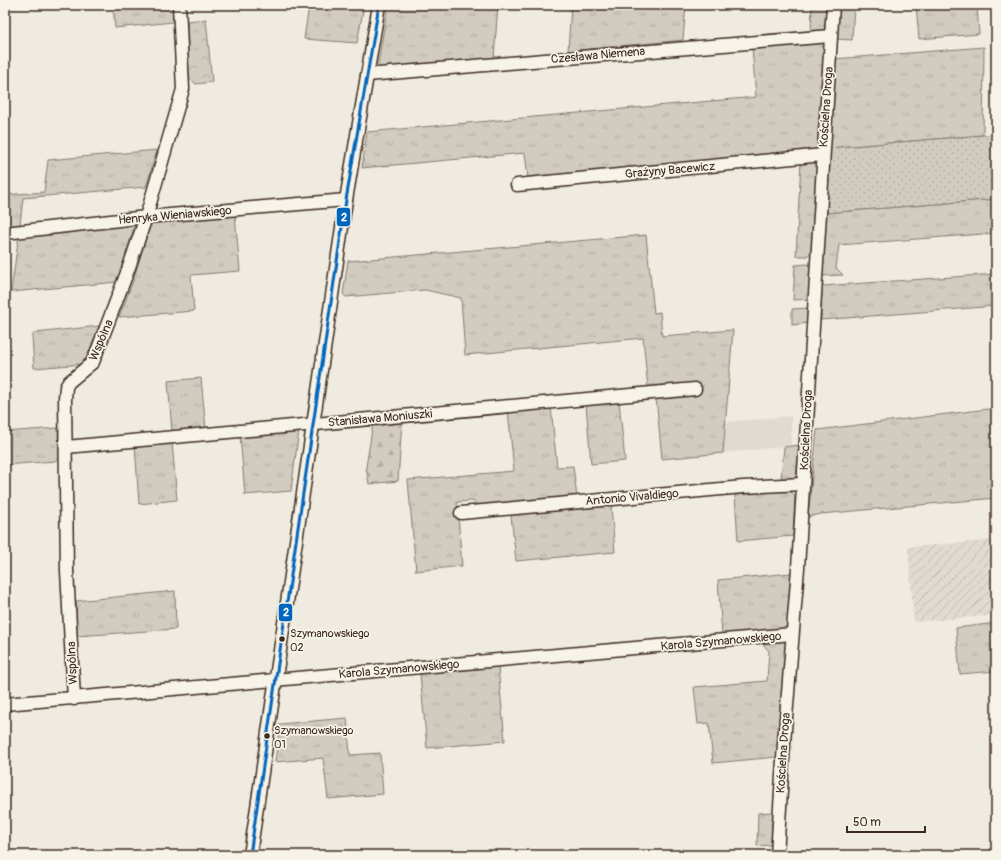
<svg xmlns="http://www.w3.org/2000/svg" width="1001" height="860" font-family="Pangolin,sans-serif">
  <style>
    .built { fill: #e0dbd0 }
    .industrial { fill: url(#industrial-furrows) }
    .grass { fill: url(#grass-tufts); stroke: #867a6f }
    .forest { fill: url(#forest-firs); stroke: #867a6f }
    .park { fill: url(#park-crowns); stroke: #867a6f }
    .garden { fill: url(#garden-dots); stroke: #867a6f }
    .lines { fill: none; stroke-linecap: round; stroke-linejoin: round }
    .street-casing { stroke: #3b2a1e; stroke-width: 15 }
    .street { stroke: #f7f3e8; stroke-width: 12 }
    .bus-1-casing { stroke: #f7f3e8; stroke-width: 6 }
    .bus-1 { stroke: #0065bd; stroke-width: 3 }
    .bus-dot { fill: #3b2a1e; stroke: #f7f3e8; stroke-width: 1.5 }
    .labels { text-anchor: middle; stroke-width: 3.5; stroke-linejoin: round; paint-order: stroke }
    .bus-label { font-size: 11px; fill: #3b2a1e; stroke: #f7f3e8; text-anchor: start }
    .street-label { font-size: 12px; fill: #3b2a1e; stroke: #f7f3e8 }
    .line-badge { stroke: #f7f3e8; stroke-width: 1.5 }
    .badge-label { font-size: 11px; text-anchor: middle; font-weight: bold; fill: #fff }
  </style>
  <defs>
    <pattern id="industrial-furrows" width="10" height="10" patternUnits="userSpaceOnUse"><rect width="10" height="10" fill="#e0dbd0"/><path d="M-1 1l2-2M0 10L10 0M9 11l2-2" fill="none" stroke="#c1bcb2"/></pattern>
    <pattern id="grass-tufts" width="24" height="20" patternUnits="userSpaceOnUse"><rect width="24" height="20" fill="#d1cbc0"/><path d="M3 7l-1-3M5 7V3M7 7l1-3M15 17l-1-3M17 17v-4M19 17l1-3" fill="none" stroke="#b4aea5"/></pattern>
    <pattern id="forest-firs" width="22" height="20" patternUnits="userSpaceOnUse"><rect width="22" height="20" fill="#d1cbc0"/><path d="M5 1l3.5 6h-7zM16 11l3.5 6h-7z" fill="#b4aea5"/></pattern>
    <pattern id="park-crowns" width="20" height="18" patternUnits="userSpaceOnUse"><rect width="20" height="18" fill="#d1cbc0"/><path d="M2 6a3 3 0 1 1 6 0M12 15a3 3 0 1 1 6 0" fill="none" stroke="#b4aea5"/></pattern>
    <pattern id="garden-dots" width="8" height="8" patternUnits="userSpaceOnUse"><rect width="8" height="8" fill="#d1cbc0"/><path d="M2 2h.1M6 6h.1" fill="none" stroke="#b4aea5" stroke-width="1.8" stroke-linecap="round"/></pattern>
  </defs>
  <rect width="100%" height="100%" fill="#efebe0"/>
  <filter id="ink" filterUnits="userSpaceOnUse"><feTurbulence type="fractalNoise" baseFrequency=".025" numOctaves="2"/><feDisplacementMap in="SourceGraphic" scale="8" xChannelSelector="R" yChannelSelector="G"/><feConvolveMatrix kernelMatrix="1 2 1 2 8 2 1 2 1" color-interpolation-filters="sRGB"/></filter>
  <g filter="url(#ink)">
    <polygon class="built" points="791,416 791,446 723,453 726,422"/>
    <polygon class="industrial" points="996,540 996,615 914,622 908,547"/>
    <g class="grass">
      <polygon points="113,5 173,5 173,22 115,28"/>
      <polygon points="309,5 364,5 357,43 304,39"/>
      <polygon points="388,5 498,5 494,59 377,69"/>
      <polygon points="571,5 686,5 683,40 568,51"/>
      <polygon points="812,5 827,5 824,33 811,34"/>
      <polygon points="838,5 854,5 852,40 836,39"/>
      <polygon points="916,5 977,5 979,34 919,39"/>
      <polygon points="819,41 824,44 819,151 528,178 525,153 362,168 367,132 756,97 752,47"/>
      <polygon points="984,47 983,135 829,148 834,59"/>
      <polygon points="157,150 146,187 23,198 20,225 5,226 5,195 44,192 48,160"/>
      <polygon points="801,161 814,161 818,166 812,252 807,256 796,256"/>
      <polygon points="996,199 996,233 839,245 836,268 843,275 821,276 825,213"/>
      <polygon points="235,215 240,271 191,275 194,311 119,317 133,281 151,222"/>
      <polygon points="135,224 118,282 11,292 19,234"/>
      <polygon points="646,235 654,313 660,312 662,336 733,330 723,453 662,459 656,397 693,394 695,396 700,388 648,388 643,338 465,355 461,298 425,290 346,297 343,294 348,261"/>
      <polygon points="808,264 811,267 810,299 793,300 795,265"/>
      <polygon points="996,274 996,306 821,320 822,286"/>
      <polygon points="809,308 808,323 792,325 792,309"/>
      <polygon points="99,326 84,364 34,368 32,336 35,333"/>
      <polygon points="201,378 206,429 172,432 168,381"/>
      <polygon points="619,401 625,461 591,464 586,404"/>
      <polygon points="551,407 557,467 573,466 577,497 479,505 472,501 457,502 462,566 416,571 408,480 514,471 508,410"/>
      <polygon points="996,408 996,498 821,514 808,517 817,430"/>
      <polygon points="58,428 59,458 55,461 5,465 5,432"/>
      <polygon points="299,430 291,491 245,495 240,435"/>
      <polygon points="172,442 177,500 139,504 135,445"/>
      <polygon points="799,445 796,479 781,479 784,447"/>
      <polygon points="789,491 795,495 793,536 738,541 735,495"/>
      <polygon points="611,506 615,552 516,561 511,515"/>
      <polygon points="791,573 787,629 722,635 718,580"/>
      <polygon points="175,591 176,629 77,636 76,601"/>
      <polygon points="996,623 996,671 960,674 956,628"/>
      <polygon points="787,641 777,757 713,763 709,723 698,724 694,687 767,681 769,651 762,643"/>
      <polygon points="498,667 505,741 427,748 420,674"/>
      <polygon points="347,718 350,755 380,753 383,794 328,799 323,758 275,762 280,724"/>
      <polygon points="773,812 771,845 757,846 758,813"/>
    </g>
    <polygon class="forest" points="402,421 398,481 369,484 366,467 373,423"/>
    <polygon class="park" points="206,19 212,82 196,84 189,78 187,21"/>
    <polygon class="garden" points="996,134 996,199 825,213 829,148"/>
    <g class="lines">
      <defs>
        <g id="street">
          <polyline points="367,75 830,36"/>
          <polyline points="517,185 823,155"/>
          <polyline points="5,233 146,217 346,200"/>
          <polyline points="66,447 695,389"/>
          <polyline points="461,513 743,487 803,484"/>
          <polyline points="74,699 67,571 65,398 66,387 69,382 93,362 128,270 146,217 183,89 179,5"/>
          <polyline points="5,704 792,634"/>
          <polyline points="250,855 346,200 379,5"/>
          <polyline points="777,855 784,743 798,568 833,5"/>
        </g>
      </defs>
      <use href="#street" class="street-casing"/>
      <use href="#street" class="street"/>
      <defs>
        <polyline id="bus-1" points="250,855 346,200 379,5"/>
      </defs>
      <use href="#bus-1" class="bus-1-casing"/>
      <use href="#bus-1" class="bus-1"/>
    </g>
  </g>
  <g class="bus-dot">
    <circle cx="282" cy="639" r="3.5"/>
    <circle cx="267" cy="736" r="3.5"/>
  </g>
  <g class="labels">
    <g class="bus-label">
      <text x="290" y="637">Szymanowskiego<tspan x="290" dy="14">02</tspan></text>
      <text x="274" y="734">Szymanowskiego<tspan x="274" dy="14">01</tspan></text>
    </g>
    <g class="street-label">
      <text transform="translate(598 55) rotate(-5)" y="4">Czesława Niemena</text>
      <text transform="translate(826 107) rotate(-86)" y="4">Kościelna Droga</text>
      <text transform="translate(670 170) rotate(-5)" y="4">Grażyny Bacewicz</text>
      <text transform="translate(175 215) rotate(-5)" y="4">Henryka Wieniawskiego</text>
      <text transform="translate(101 340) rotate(-67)" y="4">Wspólna</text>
      <text transform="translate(380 418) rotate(-5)" y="4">Stanisława Moniuszki</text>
      <text transform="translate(806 430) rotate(-87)" y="4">Kościelna Droga</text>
      <text transform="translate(632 497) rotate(-5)" y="4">Antonio Vivaldiego</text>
      <text transform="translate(721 641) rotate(-5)" y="4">Karola Szymanowskiego</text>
      <text transform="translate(72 663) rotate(-93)" y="4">Wspólna</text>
      <text transform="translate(399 669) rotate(-5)" y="4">Karola Szymanowskiego</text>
      <text transform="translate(783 753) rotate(-86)" y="4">Kościelna Droga</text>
    </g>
  </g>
  <g class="line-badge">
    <rect x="336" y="207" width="15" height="20" rx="4" fill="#0065bd"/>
    <rect x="278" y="603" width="15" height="19" rx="4" fill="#0065bd"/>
  </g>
  <g class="badge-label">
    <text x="344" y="221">2</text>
    <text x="286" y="616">2</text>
  </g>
  <rect width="1001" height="860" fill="none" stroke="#f7f3e8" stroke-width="20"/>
  <rect x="10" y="10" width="981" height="840" fill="none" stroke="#3b2a1e" stroke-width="1.5" filter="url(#ink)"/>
  <path d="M847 826v6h78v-6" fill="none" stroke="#3b2a1e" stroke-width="2"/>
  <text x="853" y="826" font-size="12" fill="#3b2a1e" stroke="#f7f3e8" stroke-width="3" paint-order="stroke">50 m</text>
</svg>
